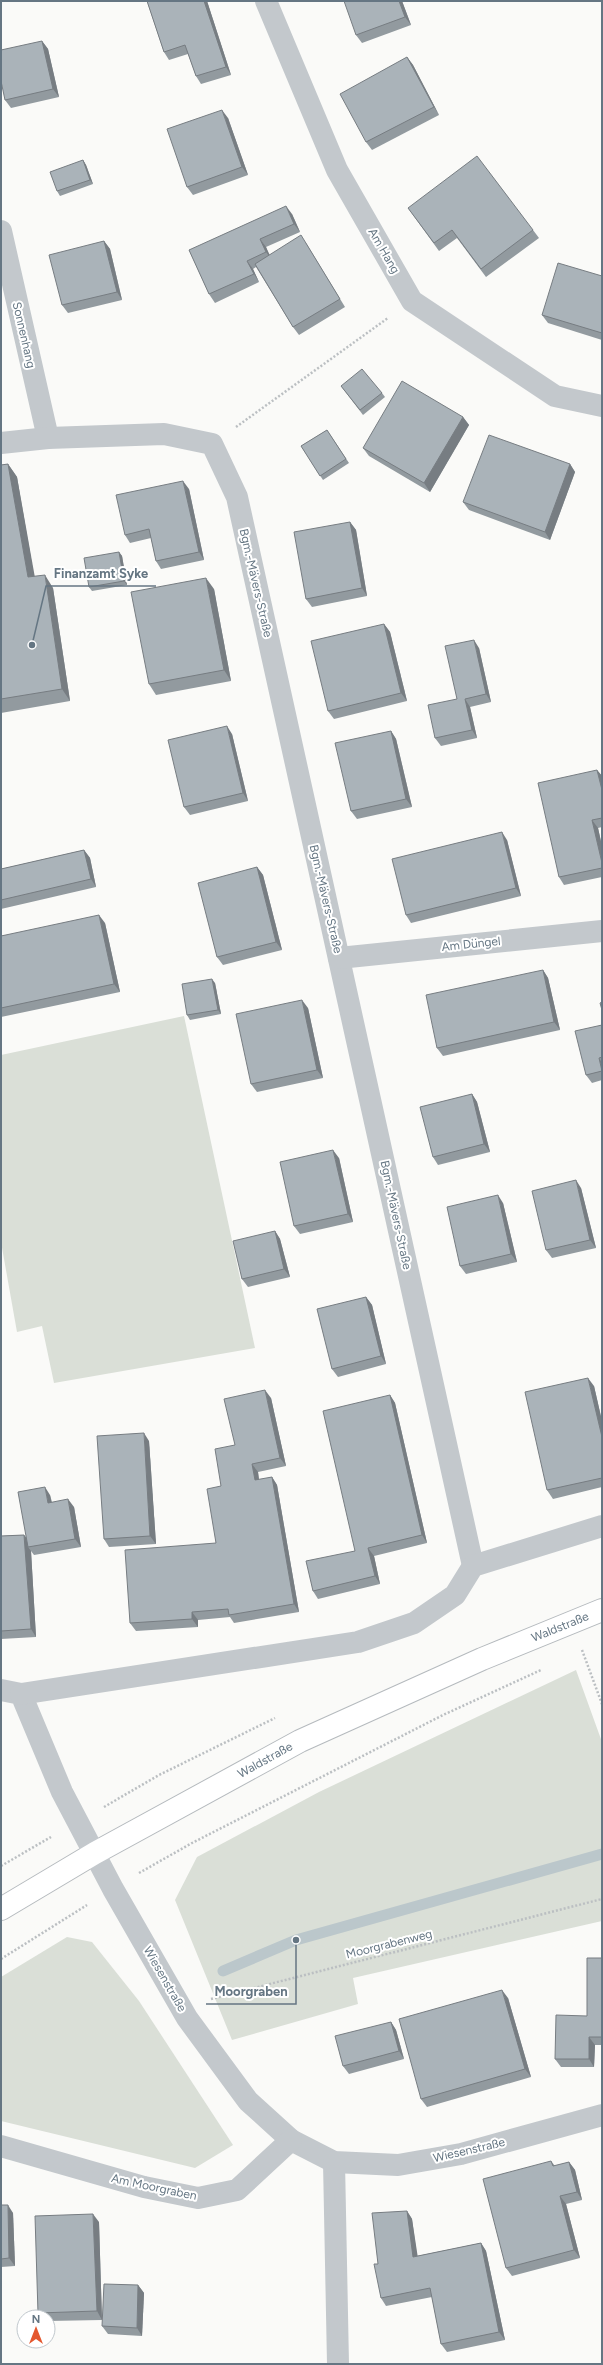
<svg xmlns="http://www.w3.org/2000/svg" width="603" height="2365" font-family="Figtree,sans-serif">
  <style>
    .green { fill: #dadfd7 }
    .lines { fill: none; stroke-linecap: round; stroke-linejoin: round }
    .stream { stroke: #bbc7cb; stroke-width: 11 }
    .major-casing { stroke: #b5babe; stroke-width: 24 }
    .path { stroke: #bbbfc2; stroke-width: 2.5; stroke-dasharray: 2 2; stroke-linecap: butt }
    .minor { stroke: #c3c8cc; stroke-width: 22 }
    .major { stroke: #fff; stroke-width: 22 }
    .wall { fill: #929a9f }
    .shaded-wall { fill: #777d82 }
    .building { fill: #aab3b9; stroke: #777d82 }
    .labels { text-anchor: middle; stroke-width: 4; stroke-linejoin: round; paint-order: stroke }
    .street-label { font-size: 12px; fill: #657683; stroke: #fff }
    .leader { fill: none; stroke: #657683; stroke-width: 1.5 }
    .callout-dot { fill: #657683; stroke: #fff; stroke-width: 1.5 }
    .callout-label { font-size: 13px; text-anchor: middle; font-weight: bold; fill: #657683; stroke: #fff; stroke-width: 4; stroke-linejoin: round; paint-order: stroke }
  </style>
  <rect width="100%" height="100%" fill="#fafaf8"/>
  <g class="green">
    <polygon points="184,1016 255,1348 54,1383 42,1326 17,1332 1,1242 1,1055"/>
    <polygon points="576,1670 602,1742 602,1921 353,1978 358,2004 232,2040 175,1900 197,1857 319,1792"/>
    <polygon points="67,1937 92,1942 139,2001 233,2145 195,2168 1,2121 1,1977"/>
  </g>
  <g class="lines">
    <polyline class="stream" points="223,1971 296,1940 602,1854"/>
    <defs>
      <polyline id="major" points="1,1909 95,1853 300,1741 482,1659 602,1610"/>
    </defs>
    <use href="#major" class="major-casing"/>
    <g class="path">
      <polyline points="236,427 388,318"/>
      <polyline points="582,1650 602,1704"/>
      <polyline points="104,1807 159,1775 275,1718"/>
      <polyline points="1,1866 51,1837"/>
      <polyline points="139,1873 192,1843 443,1715 541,1670"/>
      <polyline points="1,1959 87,1905"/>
      <polyline points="211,1999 602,1899"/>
    </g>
    <g class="minor">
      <polyline points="266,1 337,170 412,301 555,396 602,406"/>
      <polyline points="1,231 48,438"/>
      <polyline points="1,443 48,438 164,434 212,444 237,497 473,1566"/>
      <polyline points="339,958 602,931"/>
      <polyline points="1,1690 21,1694 62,1792 113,1889 187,2018 248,2101 291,2140 334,2162 398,2165 461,2154 602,2115"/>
      <polyline points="21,1694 358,1642 414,1623 455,1595 473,1566 602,1526"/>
      <polyline points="1,2146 144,2187 198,2198 237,2190 291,2140"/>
      <polyline points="334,2162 338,2364"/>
    </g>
    <use href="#major" class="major"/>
  </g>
  <g class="wall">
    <polygon points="147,1 207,1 231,75 201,84 196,76 188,54 169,60 164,52"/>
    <polygon points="402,1 411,25 362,43 356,35"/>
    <polygon points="42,41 48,49 59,97 11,108 5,100"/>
    <polygon points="407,57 413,65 439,115 372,150 366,142"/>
    <polygon points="228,118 248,175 193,195 187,187"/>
    <polygon points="83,160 86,165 93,184 60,196 57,191"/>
    <polygon points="408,208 533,230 539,238 486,277 457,238 439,251"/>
    <polygon points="292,214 300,232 266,247 269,255 306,243 345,307 299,335 293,327 256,267 253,269 259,282 215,303 209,294 189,250"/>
    <polygon points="104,241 110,249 122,300 68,313 62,305"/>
    <polygon points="602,276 602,340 548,323 542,315"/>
    <polygon points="341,386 382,393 385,397 363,415"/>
    <polygon points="463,417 469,425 430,492 369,456 363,448"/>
    <polygon points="327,430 349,463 323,480 301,446"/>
    <polygon points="8,464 17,477 34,576 53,588 70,701 1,713 1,465"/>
    <polygon points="570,464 575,472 550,540 469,510 463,502"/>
    <polygon points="189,489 204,560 161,569 156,561 151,538 130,543 125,535"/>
    <polygon points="350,522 356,530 367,596 312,607 306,599"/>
    <polygon points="119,552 122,556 127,585 92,591 89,587"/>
    <polygon points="214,589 231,681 156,695 149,684"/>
    <polygon points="384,624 390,632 407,701 334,719 328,711"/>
    <polygon points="479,648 491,702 470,707 477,738 441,746 435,738 457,699"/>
    <polygon points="391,731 396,739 412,807 357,819 351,811"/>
    <polygon points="232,734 248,801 190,815 184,807"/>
    <polygon points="597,770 602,776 602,827 598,828 602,846 602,877 564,885 559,877"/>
    <polygon points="507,840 521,896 411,923 406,915"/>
    <polygon points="84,850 90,858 96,887 1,909 1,869"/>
    <polygon points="257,867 263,875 282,950 223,965 217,957"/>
    <polygon points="105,923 120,992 1,1017 1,936"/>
    <polygon points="543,970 548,978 560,1030 443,1056 437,1048"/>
    <polygon points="215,983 221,1014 190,1020 187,1015"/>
    <polygon points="308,1008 323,1078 257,1092 251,1084"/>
    <polygon points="602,1025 602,1080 592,1083 586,1075"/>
    <polygon points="472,1094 477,1102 490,1152 438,1165 433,1157"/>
    <polygon points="339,1158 353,1222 300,1234 294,1226"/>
    <polygon points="581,1188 596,1248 552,1258 546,1250"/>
    <polygon points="503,1203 517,1262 466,1274 460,1266"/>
    <polygon points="275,1231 280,1239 290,1277 248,1287 242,1279"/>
    <polygon points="366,1297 372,1305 386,1364 338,1377 332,1369"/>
    <polygon points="594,1386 602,1421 602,1487 553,1499 547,1490"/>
    <polygon points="390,1395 395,1403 427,1543 374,1556 380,1584 318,1599 313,1591 355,1551"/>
    <polygon points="271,1398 286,1466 258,1472 259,1480 272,1477 277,1485 299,1612 234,1623 230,1617 198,1620 198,1627 136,1631 130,1623 216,1543 221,1486 235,1445"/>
    <polygon points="149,1441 156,1544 109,1547 104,1539"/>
    <polygon points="50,1495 52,1502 74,1507 81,1547 34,1555 31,1551 36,1637 1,1639 1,1530 1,1536 24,1535 26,1537"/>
    <polygon points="602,1958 602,2045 595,2045 594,2067 561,2067 555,2059 587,2016"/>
    <polygon points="508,1998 531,2077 427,2107 421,2099"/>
    <polygon points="391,2022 396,2030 404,2059 349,2074 343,2066"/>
    <polygon points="551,2161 555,2166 569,2162 575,2170 582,2200 566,2204 580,2258 512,2276 506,2268"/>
    <polygon points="1,2205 13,2213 15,2266 1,2267"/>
    <polygon points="407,2211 412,2219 417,2256 481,2243 486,2251 505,2340 447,2352 441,2344 432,2297 386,2306 381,2298 378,2264"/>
    <polygon points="99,2222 102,2320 48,2321 48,2317 41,2317 38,2313"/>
    <polygon points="138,2285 144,2293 142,2336 108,2334 102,2326"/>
  </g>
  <g class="shaded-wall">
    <polygon points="204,1 207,1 231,75 226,67"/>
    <polygon points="399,1 402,1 411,25 405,17"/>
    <polygon points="42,41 48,49 59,97 53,89"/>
    <polygon points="407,57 413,65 439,115 434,107"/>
    <polygon points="222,110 228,118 248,175 242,167"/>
    <polygon points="83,160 86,165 93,184 90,180"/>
    <polygon points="286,206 292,214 300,232 294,224"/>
    <polygon points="260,239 266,247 272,260 266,252"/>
    <polygon points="104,241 110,249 122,300 117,292"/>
    <polygon points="247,261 253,269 259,282 254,274"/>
    <polygon points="463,417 469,425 430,492 424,483"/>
    <polygon points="8,464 17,477 37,589 28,577"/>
    <polygon points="570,464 575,472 550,540 545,532"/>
    <polygon points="183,481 189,489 204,560 199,552"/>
    <polygon points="350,522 356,530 367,596 362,588"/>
    <polygon points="119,552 122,556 127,585 124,581"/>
    <polygon points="45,575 53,588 70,701 62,689"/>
    <polygon points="206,578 214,589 231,681 224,670"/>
    <polygon points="384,624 390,632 407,701 401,693"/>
    <polygon points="474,640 479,648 491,702 486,694"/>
    <polygon points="465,699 470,707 477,738 472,730"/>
    <polygon points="227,726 232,734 248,801 243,793"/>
    <polygon points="391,731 396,739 412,807 406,799"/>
    <polygon points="597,770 602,776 602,790"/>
    <polygon points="592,820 598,828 602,846 602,863"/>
    <polygon points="502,832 507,840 521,896 516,888"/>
    <polygon points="84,850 90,858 96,887 91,879"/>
    <polygon points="257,867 263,875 282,950 276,942"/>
    <polygon points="99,915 105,923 120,992 114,984"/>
    <polygon points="543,970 548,978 560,1030 554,1022"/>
    <polygon points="212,979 215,983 221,1014 218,1010"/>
    <polygon points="302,1000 308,1008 323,1078 317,1070"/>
    <polygon points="599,1058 602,1063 602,1070"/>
    <polygon points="472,1094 477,1102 490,1152 484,1144"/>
    <polygon points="333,1150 339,1158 353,1222 348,1214"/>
    <polygon points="576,1180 581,1188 596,1248 590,1240"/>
    <polygon points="498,1195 503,1203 517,1262 511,1254"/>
    <polygon points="275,1231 280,1239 290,1277 284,1269"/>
    <polygon points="366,1297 372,1305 386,1364 381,1356"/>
    <polygon points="588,1378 594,1386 602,1421 602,1437"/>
    <polygon points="265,1390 271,1398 286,1466 280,1458"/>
    <polygon points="390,1395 395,1403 427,1543 422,1535"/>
    <polygon points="144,1433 149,1441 156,1544 150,1536"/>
    <polygon points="252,1464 258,1472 260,1488 255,1480"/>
    <polygon points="272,1477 277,1485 299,1612 294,1604"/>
    <polygon points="45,1487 50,1495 53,1511 48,1503"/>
    <polygon points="68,1499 74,1507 81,1547 75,1539"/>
    <polygon points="24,1535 30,1543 28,1547 31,1551 36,1637 31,1629"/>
    <polygon points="368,1548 374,1556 380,1584 375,1576"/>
    <polygon points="192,1612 198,1620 198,1627 192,1619"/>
    <polygon points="502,1990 508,1998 531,2077 525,2069"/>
    <polygon points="391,2022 396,2030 404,2059 399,2051"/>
    <polygon points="589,2037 595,2045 594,2067 589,2059"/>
    <polygon points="569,2162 575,2170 582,2200 577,2192"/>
    <polygon points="560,2196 566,2204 580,2258 574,2250"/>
    <polygon points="8,2205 13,2213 15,2266 9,2258"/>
    <polygon points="407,2211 412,2219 419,2265 413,2257"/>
    <polygon points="93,2214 99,2222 102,2320 97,2311"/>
    <polygon points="481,2243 486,2251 505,2340 499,2332"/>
    <polygon points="138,2285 144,2293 142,2336 137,2328"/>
  </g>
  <g class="building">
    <polygon points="147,1 204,1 226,67 196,76 185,45 164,52"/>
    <polygon points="344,1 399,1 405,17 356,35"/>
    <polygon points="42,41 53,89 5,100 1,81 1,50"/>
    <polygon points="407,57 434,107 366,142 340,94"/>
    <polygon points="222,110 242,167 187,187 167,129"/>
    <polygon points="477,156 533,230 481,269 452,230 434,243 408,208"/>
    <polygon points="83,160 90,180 57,191 50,172"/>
    <polygon points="286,206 294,224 260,239 266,252 247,261 254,274 209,294 189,250"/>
    <polygon points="301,235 340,299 293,327 255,264"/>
    <polygon points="104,241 117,292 62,305 49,255"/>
    <polygon points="558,263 602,276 602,333 542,315"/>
    <polygon points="362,369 382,393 360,410 341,386"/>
    <polygon points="402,381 463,417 424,483 363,448"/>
    <polygon points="327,430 346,459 320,476 301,446"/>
    <polygon points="489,435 570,464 545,532 463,502"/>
    <polygon points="8,464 28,577 45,575 62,689 1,699 1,465"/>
    <polygon points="183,481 199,552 156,561 149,529 125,535 116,495"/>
    <polygon points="350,522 362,588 306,599 294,532"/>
    <polygon points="119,552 124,581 89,587 84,558"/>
    <polygon points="206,578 224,670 149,684 131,592"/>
    <polygon points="384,624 401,693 328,711 311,641"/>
    <polygon points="474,640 486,694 465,699 472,730 435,738 428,705 457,699 445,646"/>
    <polygon points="227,726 243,793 184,807 168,740"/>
    <polygon points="391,731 406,799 351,811 335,743"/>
    <polygon points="597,770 602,790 602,818 592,820 602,863 602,868 559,877 538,783"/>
    <polygon points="502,832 516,888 406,915 392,859"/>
    <polygon points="84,850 91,879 1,900 1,869"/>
    <polygon points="257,867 276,942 217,957 198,883"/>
    <polygon points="99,915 114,984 1,1008 1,936"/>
    <polygon points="543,970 554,1022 437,1048 426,995"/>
    <polygon points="212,979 218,1010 187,1015 182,984"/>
    <polygon points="302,1000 317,1070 251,1084 236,1014"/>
    <polygon points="602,1002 602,1010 600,1003"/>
    <polygon points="602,1025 602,1057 599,1058 602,1071 586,1075 575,1031"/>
    <polygon points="472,1094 484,1144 433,1157 420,1107"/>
    <polygon points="333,1150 348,1214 294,1226 280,1162"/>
    <polygon points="576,1180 590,1240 546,1250 532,1191"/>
    <polygon points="498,1195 511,1254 460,1266 447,1207"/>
    <polygon points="275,1231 284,1269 242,1279 233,1241"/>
    <polygon points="366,1297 381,1356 332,1369 317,1309"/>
    <polygon points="588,1378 602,1437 602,1478 547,1490 525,1392"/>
    <polygon points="265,1390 280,1458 252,1464 255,1480 272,1477 294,1604 229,1615 228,1609 192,1612 192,1619 130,1623 125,1550 216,1543 207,1489 221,1486 215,1449 235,1445 224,1399"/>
    <polygon points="390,1395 422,1535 368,1548 375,1576 313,1591 306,1561 355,1551 323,1411"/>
    <polygon points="144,1433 150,1536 104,1539 97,1436"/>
    <polygon points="45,1487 48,1503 68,1499 75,1539 28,1547 18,1492"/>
    <polygon points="24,1535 31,1629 1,1631 1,1536"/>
    <polygon points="587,1958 602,1958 602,2037 589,2037 589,2059 555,2059 556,2015 587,2016"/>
    <polygon points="502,1990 525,2069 421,2099 399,2019"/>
    <polygon points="391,2022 399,2051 343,2066 335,2036"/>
    <polygon points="551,2161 553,2166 569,2162 577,2192 560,2196 574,2250 506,2268 483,2179"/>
    <polygon points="1,2205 8,2205 9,2258 1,2259"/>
    <polygon points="407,2211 413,2257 481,2243 499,2332 441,2344 430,2288 381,2298 374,2264 378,2264 372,2213"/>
    <polygon points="93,2214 97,2311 38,2313 35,2216"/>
    <polygon points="104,2284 138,2285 137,2328 102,2326"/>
  </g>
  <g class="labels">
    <g class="street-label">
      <text transform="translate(384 251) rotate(60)" y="4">Am Hang</text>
      <text transform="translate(24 335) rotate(77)" y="4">Sonnenhang</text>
      <text transform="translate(256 583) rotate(77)" y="4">Bgm.-Mävers-Straße</text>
      <text transform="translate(326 899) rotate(77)" y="4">Bgm.-Mävers-Straße</text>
      <text transform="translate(471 944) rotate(-6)" y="4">Am Düngel</text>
      <text transform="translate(396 1215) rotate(78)" y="4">Bgm.-Mävers-Straße</text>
      <text transform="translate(560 1627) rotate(-22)" y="4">Waldstraße</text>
      <text transform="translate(265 1760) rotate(-29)" y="4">Waldstraße</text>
      <text transform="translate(389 1944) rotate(-14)" y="4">Moorgrabenweg</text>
      <text transform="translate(165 1979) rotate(60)" y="4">Wiesenstraße</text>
      <text transform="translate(469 2150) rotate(-13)" y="4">Wiesenstraße</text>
      <text transform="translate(154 2187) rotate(12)" y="4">Am Moorgraben</text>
    </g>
  </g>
  <path class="leader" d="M32 645L46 586H156M296 1940L296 2004H206"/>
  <g class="callout-dot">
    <circle cx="32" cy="645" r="4"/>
    <circle cx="296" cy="1940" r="4"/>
  </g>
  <g class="callout-label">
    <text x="101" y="578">Finanzamt Syke</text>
    <text x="251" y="1996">Moorgraben</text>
  </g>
  <rect width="603" height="2365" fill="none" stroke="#657683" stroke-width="4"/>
  <g transform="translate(36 2329)"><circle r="19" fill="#ffffff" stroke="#c1c8cd"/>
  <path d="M0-3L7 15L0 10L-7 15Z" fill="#e4572e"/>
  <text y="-6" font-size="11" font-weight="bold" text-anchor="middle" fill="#657683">N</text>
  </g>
</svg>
